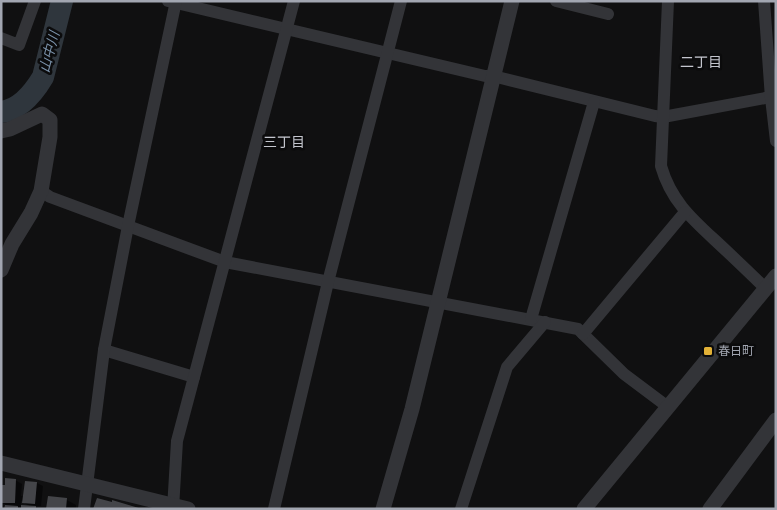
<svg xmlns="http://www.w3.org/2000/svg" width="777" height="510" font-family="Barlow,'Noto Sans JP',sans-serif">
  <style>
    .shadow { fill: #0007; fill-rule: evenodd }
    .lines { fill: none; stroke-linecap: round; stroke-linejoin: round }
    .river { stroke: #2f363d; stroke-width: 22 }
    .building { fill: #444549 }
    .minor { stroke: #333438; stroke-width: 12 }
    .tertiary { stroke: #333438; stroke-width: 15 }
    .poi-dot { fill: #e2b137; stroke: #0b0b0c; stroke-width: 2 }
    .labels { text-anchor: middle; stroke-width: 5; stroke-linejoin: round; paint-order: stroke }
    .poi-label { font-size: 12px; fill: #a2a6b1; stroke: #0b0b0c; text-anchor: start }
    .water-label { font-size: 14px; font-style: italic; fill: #7b92aa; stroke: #0b0b0c }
    .neighbourhood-label { font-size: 14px; fill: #c3c5cd; stroke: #0b0b0c }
  </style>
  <rect width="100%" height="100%" fill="#101011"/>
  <g class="shadow">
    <path d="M 15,480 L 22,484 L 21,496 L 25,496 L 26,482 L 37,483 L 43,486 L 41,506 L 34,506 L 39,509 L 6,509 L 6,505 L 1,502 L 6,486 ZM 21,501 L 31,507 L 21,507 Z"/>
    <polygon points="49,497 67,500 76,505 76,509 48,509"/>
  </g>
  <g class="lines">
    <path class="river" d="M 1,112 C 20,110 34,92 43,77 L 62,1"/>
  </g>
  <g class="building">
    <polygon points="5,478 16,479 15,503 1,503 1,485 5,485"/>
    <polygon points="25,481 37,482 35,504 22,503"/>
    <polygon points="48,496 67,498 66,509 46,509"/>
    <polygon points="97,498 112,502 112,500 142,509 93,509"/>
    <polygon points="5,505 18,506 18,509 4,509"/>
    <polygon points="21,505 36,506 36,509 21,509"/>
  </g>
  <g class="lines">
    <g class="minor">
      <polyline points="168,1 485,76 493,76 655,116 663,117 776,96"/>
      <polyline points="556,1 608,14"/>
      <path d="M 668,1 L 661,166 C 671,201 692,219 718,243 C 734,258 750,273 766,289"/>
      <polyline points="764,1 771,98 776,141"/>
      <polyline points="1,38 19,45 35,1"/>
      <polyline points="41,191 50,197 225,262 578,329 624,374 668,407"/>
      <polyline points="531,319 594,102"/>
      <polyline points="583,334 685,212"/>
      <polyline points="104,350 194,377"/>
      <polyline points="84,509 104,350 128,226 176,1"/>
      <polyline points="173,509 177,441 294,1"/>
      <polyline points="274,509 328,282 401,1"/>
      <polyline points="461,509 507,367 545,322"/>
    </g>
    <g class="tertiary">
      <polyline points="1,131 10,129 42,114 50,120 50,137 41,191 31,213 12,244 1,270"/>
      <polyline points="1,463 188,509"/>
      <polyline points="383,509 412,409 512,1"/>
      <polyline points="584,509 776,276"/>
      <polyline points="710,509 776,420"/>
    </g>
  </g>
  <rect class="poi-dot" x="703" y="346" width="10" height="10" rx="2.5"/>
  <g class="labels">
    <g class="poi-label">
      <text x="718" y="355">春日町</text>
    </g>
    <g class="water-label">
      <text transform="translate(49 52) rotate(-75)" y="5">山中川</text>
    </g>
    <g class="neighbourhood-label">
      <text x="701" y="67">二丁目</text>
      <text x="284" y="147">三丁目</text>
    </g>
  </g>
  <rect width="777" height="510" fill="none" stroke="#a2a6b1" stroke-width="5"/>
</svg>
